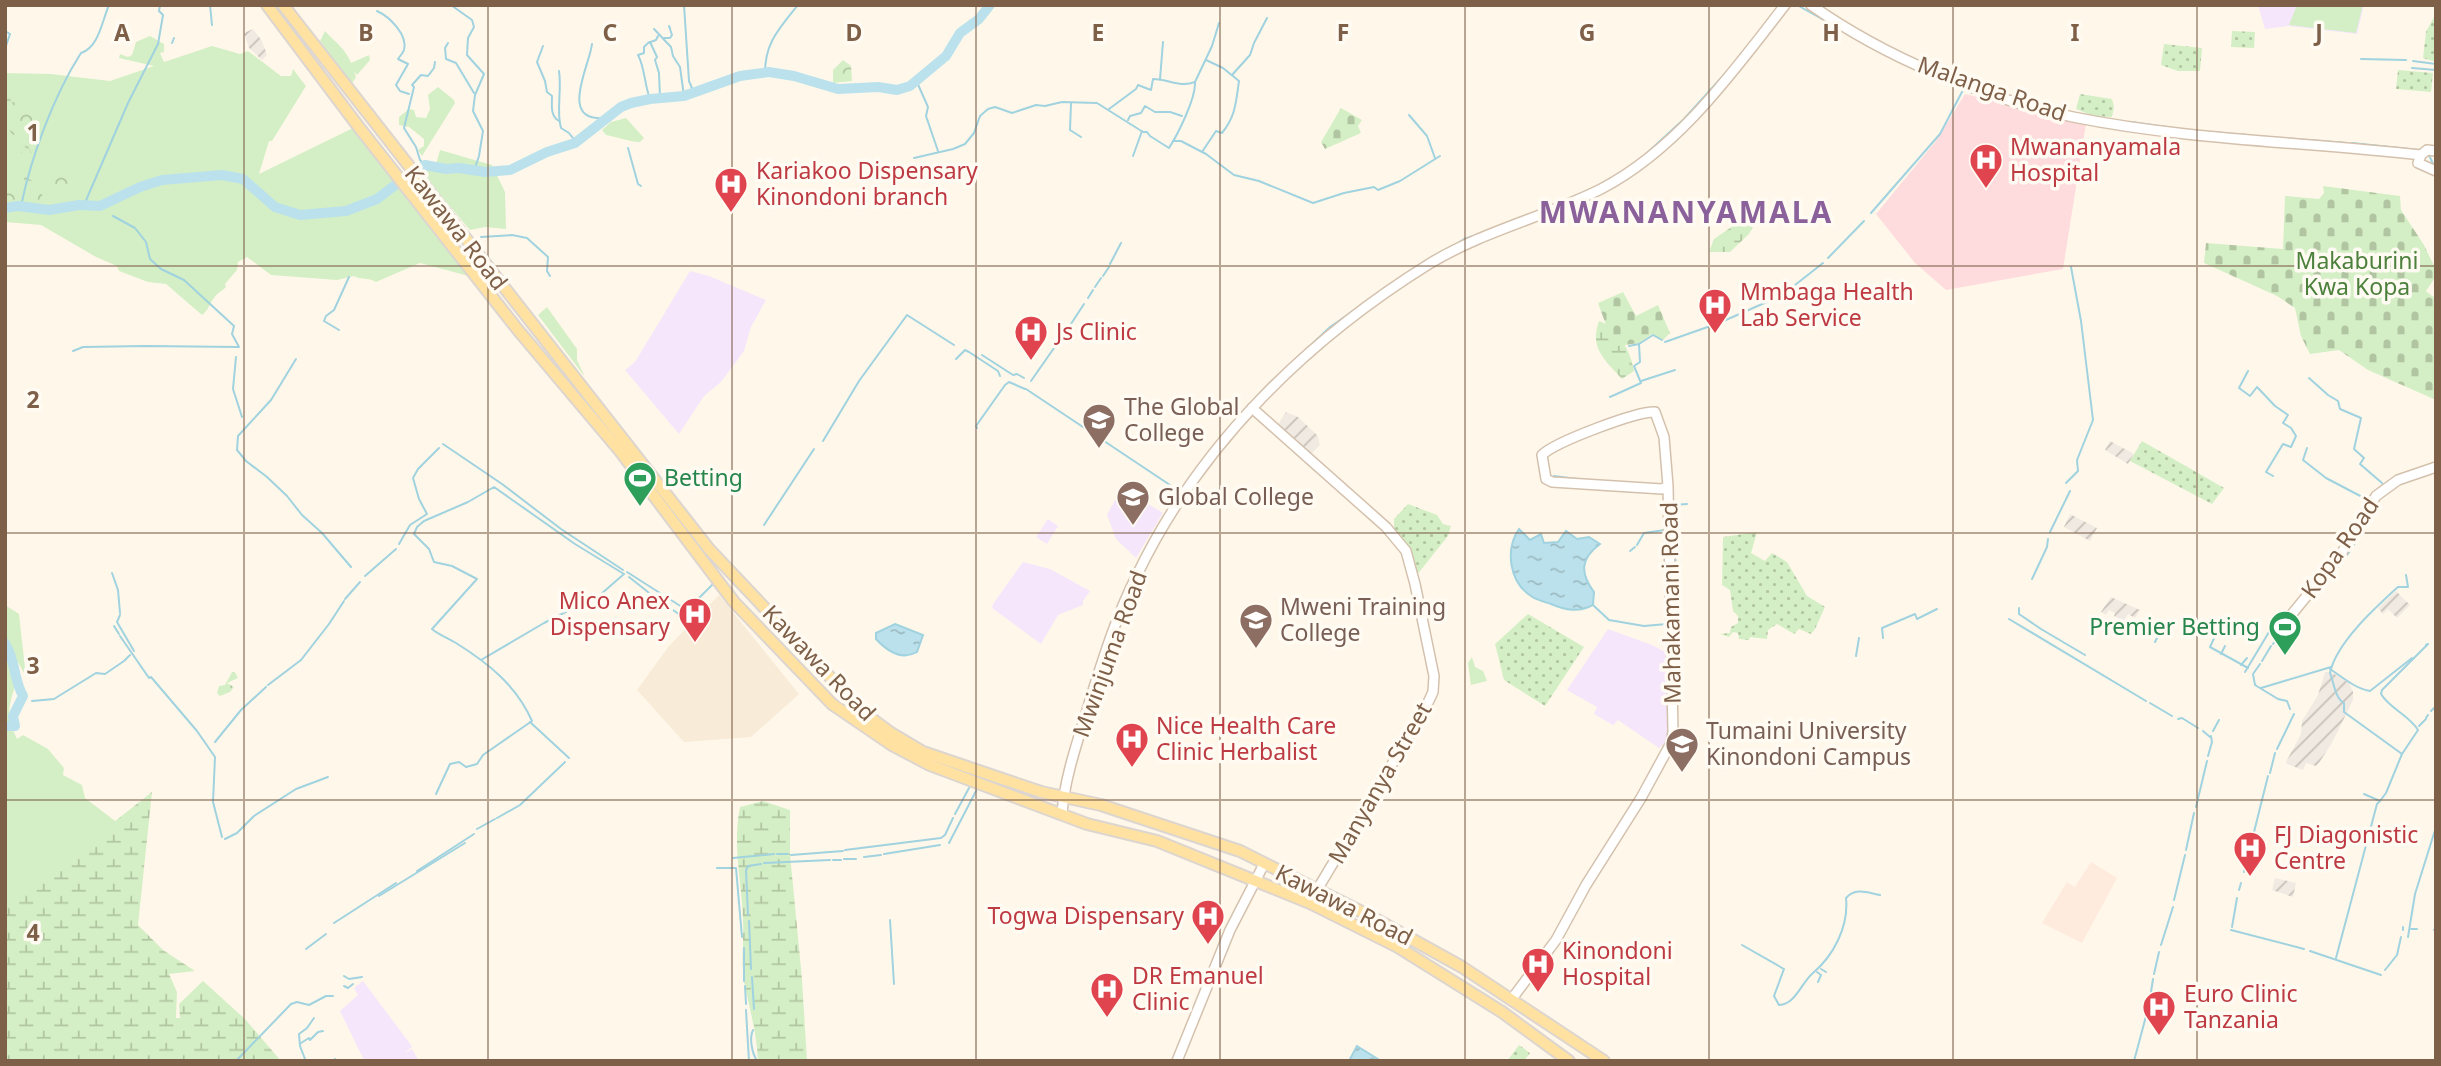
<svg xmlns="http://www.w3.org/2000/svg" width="2441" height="1066" font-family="'Noto Sans',sans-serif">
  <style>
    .residential { fill: #f8ebd7 }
    .commercial { fill: #ffeade }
    .industrial { fill: url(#industrial-furrows) }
    .education { fill: #f5e6fc }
    .medical { fill: #fedcde }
    .green { fill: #d4efc5 }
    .forest { fill: url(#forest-crowns) }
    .wetland { fill: url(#wetland-marsh) }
    .cemetery { fill: url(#cemetery-stones) }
    .park { fill: url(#park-dots) }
    .water { fill: url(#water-ripples); stroke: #a0d2df; stroke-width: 2 }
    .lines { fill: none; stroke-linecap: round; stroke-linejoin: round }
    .stream { stroke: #a0d2df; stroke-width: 2 }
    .river { stroke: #bbe2ec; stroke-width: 10 }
    .tertiary-casing { stroke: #d4c1ad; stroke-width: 12 }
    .primary-casing { stroke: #ddd5cf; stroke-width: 14 }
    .tertiary { stroke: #fff; stroke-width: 9 }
    .primary { stroke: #ffe2a1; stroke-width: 10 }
    .grid { fill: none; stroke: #7e5f48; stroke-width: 2; stroke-opacity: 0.55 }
    .labels { text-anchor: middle; stroke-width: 7; stroke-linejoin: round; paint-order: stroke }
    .street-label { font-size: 23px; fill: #7e5f48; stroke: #fffbf3 }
    .health-label { font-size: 23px; fill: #be3a42; stroke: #fffbf3; text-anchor: start }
    .park-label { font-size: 23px; fill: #4c803c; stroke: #fffbf3 }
    .education-label { font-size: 23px; fill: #785e54; stroke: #fffbf3; text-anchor: start }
    .leisure-label { font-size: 23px; fill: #27864d; stroke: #fffbf3; text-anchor: start }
    .district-label { font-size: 30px; font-weight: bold; letter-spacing: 2px; fill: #8a619a; stroke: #fffbf3 }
    .grid-label { font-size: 23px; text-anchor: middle; font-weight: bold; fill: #7e5f48; stroke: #fffbf3; stroke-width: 7; stroke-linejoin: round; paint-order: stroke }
  </style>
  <defs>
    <pattern id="industrial-furrows" width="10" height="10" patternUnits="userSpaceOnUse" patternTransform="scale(1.75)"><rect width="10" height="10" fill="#f0eae3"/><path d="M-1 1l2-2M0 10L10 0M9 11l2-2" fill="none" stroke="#c8c1ba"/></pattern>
    <pattern id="forest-crowns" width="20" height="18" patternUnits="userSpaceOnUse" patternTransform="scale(1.75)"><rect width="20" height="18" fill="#d4efc5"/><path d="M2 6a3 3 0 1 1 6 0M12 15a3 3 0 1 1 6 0" fill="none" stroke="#b1c5a2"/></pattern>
    <pattern id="wetland-marsh" width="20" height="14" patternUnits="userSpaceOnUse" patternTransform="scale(1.75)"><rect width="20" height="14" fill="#d4efc5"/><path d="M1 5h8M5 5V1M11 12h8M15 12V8" fill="none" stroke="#b1c5a2"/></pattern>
    <pattern id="cemetery-stones" width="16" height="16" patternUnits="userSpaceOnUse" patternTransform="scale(1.75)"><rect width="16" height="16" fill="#d4efc5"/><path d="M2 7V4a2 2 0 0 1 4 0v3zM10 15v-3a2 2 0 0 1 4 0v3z" fill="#b1c5a2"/></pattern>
    <pattern id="park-dots" width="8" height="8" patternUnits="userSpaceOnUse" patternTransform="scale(1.75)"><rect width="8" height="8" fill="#d4efc5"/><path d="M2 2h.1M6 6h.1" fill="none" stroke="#b1c5a2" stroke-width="1.8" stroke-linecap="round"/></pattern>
    <pattern id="water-ripples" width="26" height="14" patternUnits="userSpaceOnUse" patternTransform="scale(1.75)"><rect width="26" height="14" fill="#bbe2ec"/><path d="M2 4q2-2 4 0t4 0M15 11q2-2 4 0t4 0" fill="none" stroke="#9dbac1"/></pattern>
  </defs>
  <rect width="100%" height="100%" fill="#fff8ea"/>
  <polygon class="residential" points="719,595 799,694 751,737 684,742 637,690 669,646"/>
  <polygon class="commercial" points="2091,862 2117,878 2082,943 2042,923 2067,882 2075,887"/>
  <g class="industrial">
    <polygon points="253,29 262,41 267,55 262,60 249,48 244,33"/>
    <polygon points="1286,412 1298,417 1318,436 1320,445 1311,454 1277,426"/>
    <polygon points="2110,441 2134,454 2128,464 2105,450"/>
    <polygon points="2070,514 2097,528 2090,541 2064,527"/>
    <polygon points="2396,591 2410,605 2397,618 2388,609 2383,614 2378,608"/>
    <polygon points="2111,597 2140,610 2135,618 2128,614 2124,621 2114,616 2115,613 2109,610 2106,615 2101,612"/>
    <polygon points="2325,672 2331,672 2349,683 2353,692 2353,700 2332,743 2319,763 2316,766 2306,763 2303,770 2287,764 2286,762 2301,734 2302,721 2318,695"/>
    <polygon points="2275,878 2296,883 2293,897 2272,890"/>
  </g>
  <g class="education">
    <polygon points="2258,5 2364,5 2357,34 2288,26 2265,29"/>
    <polygon points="690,271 709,276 766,300 751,327 744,351 721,382 704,396 679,434 625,370 635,362"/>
    <polygon points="1130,493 1163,513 1136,558 1116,539 1107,515 1115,500 1123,504"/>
    <polygon points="1048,519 1058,526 1047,544 1036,537"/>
    <polygon points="1023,562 1050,569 1090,591 1083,601 1083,605 1058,615 1041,644 992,608 993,604"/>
    <polygon points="1608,629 1652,645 1667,653 1671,738 1659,748 1618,720 1613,725 1594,714 1597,707 1567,690"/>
    <polygon points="363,981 411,1045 412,1047 404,1053 412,1049 419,1061 366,1061 363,1058 340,1011 358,995 354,988"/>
  </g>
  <polygon class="medical" points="1965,94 2086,124 2063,269 1946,290 1915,263 1876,214 1936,141"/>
  <g class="green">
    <polygon points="2297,5 2363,5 2356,33 2289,25"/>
    <path d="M 325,31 C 335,42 346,49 351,63 L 369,55 L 370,60 L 357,75 L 354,71 L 356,77 L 352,83 L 320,41 Z"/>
    <path d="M 150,36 L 164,44 L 164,52 L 160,53 L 164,62 L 212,46 L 240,54 L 248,51 L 281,76 L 291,76 L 293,69 L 306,86 L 272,141 L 269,141 L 259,174 L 355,127 L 476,278 L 420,263 L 376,282 C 368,277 360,280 354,276 L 337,280 L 271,275 L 247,257 L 238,262 L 237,270 L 225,284 L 226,287 C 221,292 218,292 214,298 C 209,304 209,310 202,315 L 166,284 L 148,282 L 119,271 L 117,266 L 96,257 L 41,225 L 5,222 L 5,73 L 51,74 L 110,81 L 154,66 L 119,58 L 120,54 L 128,57 L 132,55 L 136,42 Z"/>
    <polygon points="438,87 454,100 455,103 422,156 418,150 424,146 424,139 409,127 399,125 399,117 409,109 414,110 416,117 426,118 430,109 428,95"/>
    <path d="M 626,118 L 644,138 L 640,142 C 629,142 618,137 606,135 L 602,130 L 611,122 Z"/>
    <polygon points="440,150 492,165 505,192 506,229 485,227 470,230 436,190 423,171 426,168 435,168"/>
    <polygon points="547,307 577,349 577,360 585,377 538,315"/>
    <path d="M 5,605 L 19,614 L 26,677 L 18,662 C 20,683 8,697 9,718 C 10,724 14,732 17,739 L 23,735 L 48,749 L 64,768 L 63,775 L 82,785 L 85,798 L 119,824 L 5,960 Z"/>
    <polygon points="1472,657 1475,667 1483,671 1487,681 1471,685 1468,663"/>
  </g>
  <g class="forest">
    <polygon points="843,60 851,66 852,81 833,83 833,70"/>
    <path d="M 8,90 L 11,102 L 21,103 L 36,114 L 40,131 L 34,147 L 28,147 L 38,163 L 34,173 C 51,168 65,175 77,189 L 76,194 L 68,197 L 59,194 L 53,197 L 48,195 L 30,180 L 30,184 L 42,194 L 44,203 L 41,209 L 24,191 L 24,175 L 30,180 L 34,173 L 20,170 L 12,159 L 13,155 L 18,156 L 26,147 L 20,146 L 21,138 L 12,134 L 6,126 L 5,128 L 5,91 Z"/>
    <polygon points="13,180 21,200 18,204 5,204 5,184"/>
    <polygon points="232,672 235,672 238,678 227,683 234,687 230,692 220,696 217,693 219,686 225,685"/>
  </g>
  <g class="wetland">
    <polygon points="1740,221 1753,227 1749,234 1730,252 1709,252 1714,239"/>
    <path d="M 1599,321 C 1618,327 1631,352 1634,371 L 1622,379 C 1605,360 1589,348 1599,321 Z"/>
    <polygon points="152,792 138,925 163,950 195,971 169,974 177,992 176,1018 180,1018 179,1004 203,981 245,1019 281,1061 5,1061 5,908"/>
    <path d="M 763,801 L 790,810 L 790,854 L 802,979 L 807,1061 L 758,1061 C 757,1033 749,1008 744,980 C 741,960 744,941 743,921 C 742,882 732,846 740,807 Z"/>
  </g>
  <g class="cemetery">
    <polygon points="1341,108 1362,120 1358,126 1361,133 1325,149 1321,142"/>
    <polygon points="2323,186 2400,196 2401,210 2424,245 2436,270 2436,276 2426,291 2436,299 2436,400 2368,370 2339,350 2310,354 2301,336 2295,308 2277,296 2204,263 2206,243 2283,249 2285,196 2319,199 2324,193"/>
    <polygon points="1623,292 1636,316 1658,305 1670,333 1663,340 1652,334 1639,343 1618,346 1609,333 1598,303"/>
  </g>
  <g class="park">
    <polygon points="2436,13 2436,62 2423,58 2426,32"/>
    <polygon points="2232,31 2255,32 2254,48 2231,47"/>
    <polygon points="2164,44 2202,48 2200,71 2178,71 2161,65"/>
    <polygon points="2398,70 2433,73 2431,92 2396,89"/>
    <polygon points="2080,94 2112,99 2114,107 2112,117 2093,116 2076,109"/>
    <polygon points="2142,441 2224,488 2212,504 2130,461"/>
    <polygon points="1408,504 1437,515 1443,524 1451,526 1448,536 1416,576 1412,558 1394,527 1394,519"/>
    <polygon points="1757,532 1751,553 1765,561 1772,553 1787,562 1807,596 1825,607 1815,629 1811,634 1799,629 1794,634 1777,624 1768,630 1767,639 1750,637 1749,640 1739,639 1738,633 1733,632 1729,637 1720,634 1730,633 1731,627 1738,623 1738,616 1733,611 1730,590 1722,585 1723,537"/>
    <polygon points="1528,614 1584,647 1545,706 1504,680 1495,644"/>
    <polygon points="1519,1045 1530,1053 1524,1061 1507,1061"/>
  </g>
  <g class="water">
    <path d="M 1519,529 L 1530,540 L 1541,534 L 1544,543 L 1558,542 L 1566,531 L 1577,539 L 1589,537 L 1600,544 C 1580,559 1580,573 1594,592 L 1593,605 C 1579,613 1565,610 1551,604 C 1545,602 1536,600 1531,596 C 1509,582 1505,549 1519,529 Z"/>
    <path d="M 895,624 L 923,635 L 917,652 C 901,661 887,651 876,639 L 876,633 Z"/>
    <polygon points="1357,1046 1381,1061 1349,1061"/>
  </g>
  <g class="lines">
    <g class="stream">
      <polyline points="210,5 212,25"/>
      <polyline points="451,5 472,20 474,27 468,38 467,55 484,74 475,95 473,111 483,131 479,156 474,171"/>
      <polyline points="684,5 689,81 694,93"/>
      <polyline points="1797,5 1847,33"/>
      <path d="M 377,11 C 390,17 408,35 404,50 C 403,53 400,56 398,59 L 408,64 L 396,85 L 400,91 L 409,94"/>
      <polyline points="654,29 671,47 673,56 680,67 684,96"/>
      <polyline points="5,31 10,34 5,49"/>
      <polyline points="658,36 656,40 648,43 650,42 657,57 655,60 659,73 660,97"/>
      <polyline points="664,38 670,38 672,35 669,26 670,28"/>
      <polyline points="172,43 174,38"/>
      <polyline points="448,43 445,48 446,59 456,63 474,93"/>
      <path d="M 592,44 C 590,65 557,123 606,118"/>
      <path d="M 647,44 L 644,47 L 644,53 L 638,55 C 645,68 644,83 650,99"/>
      <path d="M 543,46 L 537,62 L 545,81 L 547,92 L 552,96 C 552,105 550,116 559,121"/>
      <polyline points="2361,59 2406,60"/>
      <polyline points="2413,61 2436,64"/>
      <polyline points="1926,64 1954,75"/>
      <polyline points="2412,68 2436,70"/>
      <path d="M 559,71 C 562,90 556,112 561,128 L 569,133 L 576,142"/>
      <path d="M 756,74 L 765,76 C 764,44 778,30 798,5"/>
      <polyline points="1232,75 1250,55 1254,43 1267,18"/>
      <polyline points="1160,79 1163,42"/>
      <polyline points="1963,79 1983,87"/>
      <polyline points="916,80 928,107 926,116 938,151"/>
      <polyline points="2018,98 2060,109"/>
      <polyline points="1071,103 1070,130 1081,137"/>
      <path d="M 1109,109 L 1136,89 L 1138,85 L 1151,90 L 1153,79 C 1169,79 1180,88 1195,82 L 1212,46 L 1219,23"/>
      <polyline points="1409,115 1427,136 1435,158"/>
      <polyline points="1128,120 1130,116 1141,113 1145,106 1155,112 1170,112 1182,116"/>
      <polyline points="2131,122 2181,129"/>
      <polyline points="2190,130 2205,132"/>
      <polyline points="2210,132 2248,135"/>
      <polyline points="2257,136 2347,143"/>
      <polyline points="1173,141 1181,141 1206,154 1234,175 1259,181 1313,203 1344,193 1374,187 1378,190 1400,181 1440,156"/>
      <polyline points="2352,143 2419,150"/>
      <polyline points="628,148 638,184 641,186"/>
      <path d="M 1202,152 L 1216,131 L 1222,133 C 1236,116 1236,101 1239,81 L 1223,68 L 1206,60"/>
      <polyline points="1646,154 1684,119 1732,66"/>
      <polyline points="2429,155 2434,166"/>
      <polyline points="1133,156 1142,131"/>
      <path d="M 914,158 L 953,149 L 965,144 L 974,133 L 980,116 L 988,109 L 995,107 L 1012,113 L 1036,105 L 1045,106 L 1062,102 L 1097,103 L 1143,132 L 1147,132 L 1150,136 L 1169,148 C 1178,134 1196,98 1195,82"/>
      <polyline points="425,165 420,160 416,147 404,128 414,87 412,85 421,75 428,76 434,68 435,62"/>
      <polyline points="84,205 128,103 158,44 163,15 159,11 160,5"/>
      <path d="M 21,206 C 31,157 54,95 81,53 C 99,47 102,21 109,5"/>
      <polyline points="1871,213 1940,134 1963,90"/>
      <polyline points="481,237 512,235 527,238 548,257 547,271 550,276"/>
      <polyline points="1455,245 1464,239 1485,232"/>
      <polyline points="1828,258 1864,221"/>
      <polyline points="1110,264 1121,243"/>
      <polyline points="1103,276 1109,267"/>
      <polyline points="1401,277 1417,267"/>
      <polyline points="1095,287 1101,278"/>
      <polyline points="1088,298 1093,290"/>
      <polyline points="1774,298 1795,285 1823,263"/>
      <polyline points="339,330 324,321 326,316 334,310 349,277"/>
      <polyline points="1066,338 1065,333 1084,304"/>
      <polyline points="1665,342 1719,323 1769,301"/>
      <polyline points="1629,346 1639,344 1653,335 1662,340"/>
      <polyline points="73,351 83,347 145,346 239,347 232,334 234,326 184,280 161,269 150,259 146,242 135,228 113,216"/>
      <polyline points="982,355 1013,375 1017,374 1024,378"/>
      <polyline points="236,357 233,389 242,417"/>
      <polyline points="296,359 271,400 238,436 237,450 246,461 267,477 287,496 302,515 322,533 351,567"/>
      <polyline points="956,359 965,350 969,352 998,371 1000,376"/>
      <polyline points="2248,371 2239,388 2250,396 2257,387 2275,406 2288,415 2283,423 2291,428 2296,436 2291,447 2283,444 2266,472 2273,476"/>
      <polyline points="2309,378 2328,395 2338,401 2340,409 2361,418 2354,449 2364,458 2360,464 2382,483"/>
      <polyline points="1031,381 1054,348 1060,343"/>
      <polyline points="1641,381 1675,370"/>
      <polyline points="1026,389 1176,489"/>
      <polyline points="1256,397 1330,327 1359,307"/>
      <polyline points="1610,397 1641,383 1634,366 1640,362 1639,344"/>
      <polyline points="977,428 976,426 1005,385 1009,382 1025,389"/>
      <polyline points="823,441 859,381 907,315 954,345"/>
      <polyline points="443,444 502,484 561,529 623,570"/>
      <polyline points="2307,448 2303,460 2326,478 2366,499"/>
      <polyline points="1554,476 1577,479"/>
      <polyline points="2066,483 2078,471 2077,460 2093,420 2081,321 2071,267"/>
      <polyline points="1673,511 1673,505 1687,504"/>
      <polyline points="1673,517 1679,622 1678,680"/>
      <path d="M 2357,519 C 2363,502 2373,490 2389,481"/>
      <polyline points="764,525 814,449"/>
      <polyline points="2050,532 2070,491"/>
      <polyline points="399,544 410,525 427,514 419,499 413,478 418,469 439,448"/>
      <polyline points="1637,545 1644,533 1665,530"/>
      <polyline points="1630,551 1635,547"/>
      <polyline points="627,572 685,609 694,603"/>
      <polyline points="112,573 118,590 120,613"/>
      <polyline points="365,576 396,549"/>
      <polyline points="629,577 648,592"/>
      <polyline points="2032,579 2047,547 2048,539"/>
      <polyline points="649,593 680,615"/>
      <path d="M 2310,598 C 2327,579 2358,548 2363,524"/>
      <polyline points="345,599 360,582"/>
      <polyline points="695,602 712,585"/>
      <polyline points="1593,605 1609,620 1644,626 1667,624"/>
      <polyline points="2019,608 2019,614 2041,629 2085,655"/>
      <polyline points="120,615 117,622 134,651"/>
      <polyline points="2009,619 2146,701"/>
      <polyline points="114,626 119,634"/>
      <polyline points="2272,631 2278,624 2280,617"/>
      <polyline points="2217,632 2210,647 2248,668"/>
      <polyline points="120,636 149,678 151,677 197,731 215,757 213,802 222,837"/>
      <polyline points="1883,638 1882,628 1915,614 1917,619 1937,609"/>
      <polyline points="2155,642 2163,626 2158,622"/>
      <polyline points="2273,644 2291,621"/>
      <polyline points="2221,654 2225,646"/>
      <polyline points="1856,656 1859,638"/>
      <polyline points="2262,661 2271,646"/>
      <polyline points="2260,664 2253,674 2255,685 2278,699 2287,701 2290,709"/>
      <polyline points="2241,665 2247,658"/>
      <polyline points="2245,672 2269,632"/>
      <polyline points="268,685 301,660 329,624 344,601"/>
      <path d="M 2261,688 L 2331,667 L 2330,669 C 2342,677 2356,689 2370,691 L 2412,658"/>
      <polyline points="32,701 54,699 96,673 105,674 124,661 130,655"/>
      <polyline points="2150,703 2172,716"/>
      <polyline points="2431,711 2434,708"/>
      <polyline points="2426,718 2428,715"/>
      <polyline points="2178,719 2182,718 2198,728"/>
      <polyline points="530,722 569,758"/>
      <polyline points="2419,726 2426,719"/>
      <polyline points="2203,731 2210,737"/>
      <polyline points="2213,731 2219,720"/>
      <polyline points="215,742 241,710 266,687"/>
      <polyline points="2277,749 2294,714"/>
      <path d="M 2402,754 L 2344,712 L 2344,703 C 2335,698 2334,683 2330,673 C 2336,643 2376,607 2398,587 L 2408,587 L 2406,575"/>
      <polyline points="2208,756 2212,742 2211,736"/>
      <polyline points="2270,773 2275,753"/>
      <path d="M 436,794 L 450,764 L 459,762 L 466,767 L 477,764 L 483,755 L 532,721 C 516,685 488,663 456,643 C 448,638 439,635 432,629 L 477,579 L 452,566 L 434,562 L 429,549 L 414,534 L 417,527 L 424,521 L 468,502 L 494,487 L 575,544 L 624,574 L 601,594 L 544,623 L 481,660"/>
      <path d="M 2380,801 L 2386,793 L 2402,754 L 2418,730 C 2409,715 2390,709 2381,694 L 2382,690 L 2428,644 L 2426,645"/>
      <polyline points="2196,807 2207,761"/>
      <polyline points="955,814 969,788"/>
      <polyline points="497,818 520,805 565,762"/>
      <polyline points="477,829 495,819"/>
      <polyline points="225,839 237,833 254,816 296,789 328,777"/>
      <polyline points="949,843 976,791"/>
      <polyline points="845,850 941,838 945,835 953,818"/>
      <polyline points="2186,850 2194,813"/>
      <polyline points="777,854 788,854"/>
      <polyline points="884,854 940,845"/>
      <polyline points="791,855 843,851"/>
      <polyline points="864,857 881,855"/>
      <polyline points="733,858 774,854"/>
      <polyline points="844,859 856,859"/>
      <polyline points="833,860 841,860"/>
      <polyline points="764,863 830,860"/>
      <polyline points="717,868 736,868 742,937"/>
      <polyline points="417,871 474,834"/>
      <polyline points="2244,872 2268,776"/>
      <polyline points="2239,890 2241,883"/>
      <polyline points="379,896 465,843"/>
      <polyline points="2174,900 2185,855"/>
      <polyline points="748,915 746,870 748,866 761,864"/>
      <polyline points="890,920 894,984"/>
      <polyline points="749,921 751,969"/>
      <polyline points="334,923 396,883"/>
      <polyline points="2232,927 2237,898"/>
      <polyline points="2411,929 2417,929"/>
      <polyline points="2231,930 2304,949"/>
      <polyline points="2403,930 2403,927"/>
      <polyline points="2434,930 2436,928"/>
      <polyline points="2408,937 2415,894 2436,827"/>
      <path d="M 1742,945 L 1784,969 L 1774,996 L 1779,1005 C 1796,1004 1801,983 1813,973 C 1833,956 1849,927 1846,898 C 1856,887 1868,893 1880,895"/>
      <polyline points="2161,945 2173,907"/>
      <polyline points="744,948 744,981"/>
      <polyline points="306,949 326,934"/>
      <polyline points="2310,951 2381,975"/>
      <polyline points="2336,958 2377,804 2380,801 2364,794"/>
      <polyline points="1821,969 1826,972"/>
      <polyline points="2385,970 2397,955 2401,937"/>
      <polyline points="1817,972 1821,975 1818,982"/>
      <polyline points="2154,974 2159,952"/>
      <polyline points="344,976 349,979 362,977"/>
      <polyline points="752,977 754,1009"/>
      <polyline points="344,986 348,988 353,984"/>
      <polyline points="745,986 746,1004"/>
      <polyline points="746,1010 749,1061"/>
      <path d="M 753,1030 C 749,1038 752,1053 757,1061"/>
      <polyline points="301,1043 309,1038 310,1040 318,1032 323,1031"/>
      <polyline points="236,1061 291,1004 297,1002 309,1005 326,996 333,996"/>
      <polyline points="302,1061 305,1059 300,1046 299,1034 307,1028 314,1018"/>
      <polyline points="333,1061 335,1059"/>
      <polyline points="2134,1061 2149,1005 2153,979"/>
    </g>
    <g class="river">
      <polyline points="396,185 425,165 446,169 459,168 485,172 510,170 547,152 575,143 621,107 631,103 650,99 684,96 740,76 769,72 794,76 838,89 878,87 897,90 910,86 946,56 960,33 979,19 990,5"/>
      <polyline points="5,208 18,206 49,210 79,205 100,206 140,187 162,180 222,175 243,179 275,207 300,215 346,211 377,199 394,186"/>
      <path d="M 5,643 C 16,661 13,678 23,696 L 13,716 L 15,726 L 5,726"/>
    </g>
    <defs>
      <g id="tertiary">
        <path d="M 1811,5 C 1886,58 1983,98 2073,117 C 2187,140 2306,142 2421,155 L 2427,150 L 2436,151"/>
        <polyline points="2421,155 2418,163 2436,171"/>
        <polyline points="1252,408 1386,527 1406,551 1415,584 1434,676 1433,692 1425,709 1317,890"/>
        <polyline points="2288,619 2341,554 2376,496 2398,480 2436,467"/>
        <path d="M 1062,813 C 1065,774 1080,735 1091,697 C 1104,656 1117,614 1137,575 C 1200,444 1307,340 1429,264 C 1483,231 1545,217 1601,189 C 1678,149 1733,72 1785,5"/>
        <path d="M 1511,1000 L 1556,940 L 1586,885 L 1641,798 L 1671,743 L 1673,732 L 1668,486 L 1664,437 L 1655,412 C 1637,411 1555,442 1542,455 L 1546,479 L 1552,482 L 1662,489 L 1668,486"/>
        <polyline points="1177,1061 1230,930 1264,864"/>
      </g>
      <g id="primary">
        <polyline points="267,5 358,126 518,330 620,451 734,602 832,704 892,745 930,765 1087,824 1157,841 1310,903 1398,947 1502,1012 1569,1061"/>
        <polyline points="283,5 709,549 864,713 891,733 923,752 1041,792 1101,805 1240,851 1368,915 1462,967 1604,1061"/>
      </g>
    </defs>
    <use href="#tertiary" class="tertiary-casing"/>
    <use href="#primary" class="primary-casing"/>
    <use href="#tertiary" class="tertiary"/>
    <use href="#primary" class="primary"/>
  </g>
  <path class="grid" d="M 244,5 L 244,1061M 488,5 L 488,1061M 732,5 L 732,1061M 976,5 L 976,1061M 1220,5 L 1220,1061M 1465,5 L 1465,1061M 1709,5 L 1709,1061M 1953,5 L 1953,1061M 2197,5 L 2197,1061M 5,266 L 2436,266M 5,533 L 2436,533M 5,800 L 2436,800"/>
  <defs>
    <symbol id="hospital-pin" viewBox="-11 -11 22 30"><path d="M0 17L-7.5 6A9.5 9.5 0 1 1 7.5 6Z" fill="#e0444e" stroke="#fffbf3"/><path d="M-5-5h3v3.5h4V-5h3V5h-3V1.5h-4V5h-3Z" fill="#fff"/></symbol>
    <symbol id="university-pin" viewBox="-11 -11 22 30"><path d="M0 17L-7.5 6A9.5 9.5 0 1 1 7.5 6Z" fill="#8d6e63" stroke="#fffbf3"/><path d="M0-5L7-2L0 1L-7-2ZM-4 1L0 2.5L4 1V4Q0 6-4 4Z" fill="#fff"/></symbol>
    <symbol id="stadium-pin" viewBox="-11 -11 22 30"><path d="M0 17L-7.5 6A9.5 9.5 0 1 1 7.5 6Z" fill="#2e9e5b" stroke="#fffbf3"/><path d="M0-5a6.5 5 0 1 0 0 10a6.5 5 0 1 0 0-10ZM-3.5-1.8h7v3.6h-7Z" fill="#fff"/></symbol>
  </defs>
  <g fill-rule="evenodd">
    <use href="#hospital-pin" x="1967" y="141" width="38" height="52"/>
    <use href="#hospital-pin" x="712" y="165" width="38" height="52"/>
    <use href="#hospital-pin" x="1696" y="286" width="38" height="52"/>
    <use href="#hospital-pin" x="1012" y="313" width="38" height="52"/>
    <use href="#university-pin" x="1080" y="401" width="38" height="52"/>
    <use href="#stadium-pin" x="621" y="459" width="38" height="52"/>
    <use href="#university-pin" x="1114" y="478" width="38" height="52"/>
    <use href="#hospital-pin" x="676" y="595" width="38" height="52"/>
    <use href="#university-pin" x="1237" y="601" width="38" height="52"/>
    <use href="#stadium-pin" x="2266" y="608" width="38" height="52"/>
    <use href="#hospital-pin" x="1113" y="720" width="38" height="52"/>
    <use href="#university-pin" x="1663" y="725" width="38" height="52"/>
    <use href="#hospital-pin" x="2231" y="829" width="38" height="52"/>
    <use href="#hospital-pin" x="1189" y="897" width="38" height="52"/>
    <use href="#hospital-pin" x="1519" y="945" width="38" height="52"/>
    <use href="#hospital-pin" x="1088" y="970" width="38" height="52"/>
    <use href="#hospital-pin" x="2140" y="988" width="38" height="52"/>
  </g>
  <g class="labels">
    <g class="street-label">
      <text transform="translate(1992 89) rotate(19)" y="8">Malanga Road</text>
      <text transform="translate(456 228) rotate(52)" y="8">Kawawa Road</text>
      <text transform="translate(2340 548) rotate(-55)" y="8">Kopa Road</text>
      <text transform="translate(1671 603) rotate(-91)" y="8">Mahakamani Road</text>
      <text transform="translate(1110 654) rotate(-70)" y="8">Mwinjuma Road</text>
      <text transform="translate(819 663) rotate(46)" y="8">Kawawa Road</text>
      <text transform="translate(1380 783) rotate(-60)" y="8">Manyanya Street</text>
      <text transform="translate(1344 905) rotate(27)" y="8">Kawawa Road</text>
    </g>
    <g class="health-label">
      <text x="2010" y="155">Mwananyamala<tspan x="2010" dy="26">Hospital</tspan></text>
      <text x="756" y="179">Kariakoo Dispensary<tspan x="756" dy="26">Kinondoni branch</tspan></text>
      <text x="1740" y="300">Mmbaga Health<tspan x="1740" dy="26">Lab Service</tspan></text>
      <text x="1056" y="340">Js Clinic</text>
      <text x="670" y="609" text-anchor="end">Mico Anex<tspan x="670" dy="26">Dispensary</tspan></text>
      <text x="1156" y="734">Nice Health Care<tspan x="1156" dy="26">Clinic Herbalist</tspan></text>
      <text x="2274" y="843">FJ Diagonistic<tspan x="2274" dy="26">Centre</tspan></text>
      <text x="1184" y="924" text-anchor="end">Togwa Dispensary</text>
      <text x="1562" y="959">Kinondoni<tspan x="1562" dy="26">Hospital</tspan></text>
      <text x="1132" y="984">DR Emanuel<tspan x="1132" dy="26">Clinic</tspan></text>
      <text x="2184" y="1002">Euro Clinic<tspan x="2184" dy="26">Tanzania</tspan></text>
    </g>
    <g class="park-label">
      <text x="2357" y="269">Makaburini<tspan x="2357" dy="26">Kwa Kopa</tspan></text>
    </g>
    <g class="education-label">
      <text x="1124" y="415">The Global<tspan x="1124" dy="26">College</tspan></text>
      <text x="1158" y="505">Global College</text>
      <text x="1280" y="615">Mweni Training<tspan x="1280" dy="26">College</tspan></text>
      <text x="1706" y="739">Tumaini University<tspan x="1706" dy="26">Kinondoni Campus</tspan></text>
    </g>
    <g class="leisure-label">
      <text x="664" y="486">Betting</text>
      <text x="2260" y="635" text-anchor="end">Premier Betting</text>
    </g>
    <g class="district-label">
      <text x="1686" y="223">MWANANYAMALA</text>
    </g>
  </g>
  <g class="grid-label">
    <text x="122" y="41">A</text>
    <text x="366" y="41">B</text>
    <text x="610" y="41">C</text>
    <text x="854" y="41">D</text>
    <text x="1098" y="41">E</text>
    <text x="1343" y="41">F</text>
    <text x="1587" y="41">G</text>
    <text x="1831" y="41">H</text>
    <text x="2075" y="41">I</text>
    <text x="2319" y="41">J</text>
    <text x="33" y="141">1</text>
    <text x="33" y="408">2</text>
    <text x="33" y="674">3</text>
    <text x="33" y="941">4</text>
  </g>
  <rect width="2441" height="1066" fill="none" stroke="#7e5f48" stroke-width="14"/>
</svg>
